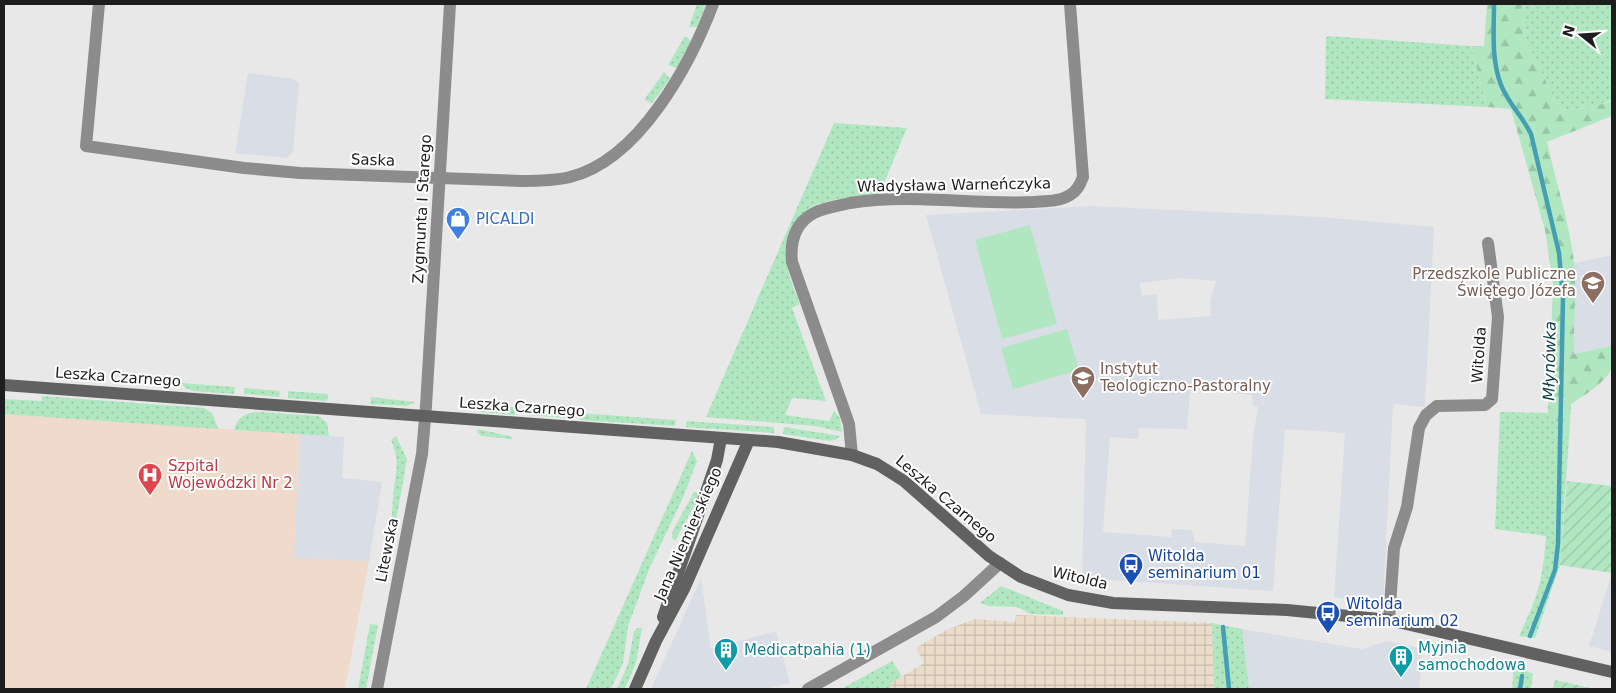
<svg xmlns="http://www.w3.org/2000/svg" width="1616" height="693" font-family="'DejaVu Sans',sans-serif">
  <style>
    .built { fill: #d9dde5; fill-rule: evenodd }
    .industrial { fill: url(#industrial-grid) }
    .medical { fill: #efdacc }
    .grass { fill: url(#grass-dots) }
    .forest { fill: url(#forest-firs) }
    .garden { fill: url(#garden-furrows) }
    .pitch { fill: #b0e7c1 }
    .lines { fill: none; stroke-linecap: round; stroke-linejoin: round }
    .stream { stroke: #449fb3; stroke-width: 4.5 }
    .street { stroke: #8d8c8c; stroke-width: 12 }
    .secondary { stroke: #626161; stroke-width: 12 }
    .labels { text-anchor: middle; stroke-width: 4; stroke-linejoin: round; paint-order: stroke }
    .street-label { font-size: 15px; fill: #1d1d1e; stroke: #fff }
    .shop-label { font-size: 15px; fill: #366cbe; stroke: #fff; text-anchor: start }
    .education-label { font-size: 15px; fill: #785e54; stroke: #fff; text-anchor: end }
    .health-label { font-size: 15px; fill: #be3a42; stroke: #fff; text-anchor: start }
    .transit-label { font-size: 15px; fill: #164399; stroke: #fff; text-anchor: start }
    .culture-label { font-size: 15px; fill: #0d838f; stroke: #fff; text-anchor: start }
    .water-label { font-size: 16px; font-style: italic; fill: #113b44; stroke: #fff }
  </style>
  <defs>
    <pattern id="industrial-grid" width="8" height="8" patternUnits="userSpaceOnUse" patternTransform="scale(1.25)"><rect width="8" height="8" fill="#eadcc9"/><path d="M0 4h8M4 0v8" fill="none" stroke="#c8bcac"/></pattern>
    <pattern id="grass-dots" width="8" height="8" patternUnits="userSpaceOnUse" patternTransform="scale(1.25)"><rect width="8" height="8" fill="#b0e7c1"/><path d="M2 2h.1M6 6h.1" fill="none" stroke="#97c6a5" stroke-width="1.8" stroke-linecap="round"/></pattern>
    <pattern id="forest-firs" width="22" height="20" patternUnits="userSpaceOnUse" patternTransform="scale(1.25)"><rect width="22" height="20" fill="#b0e7c1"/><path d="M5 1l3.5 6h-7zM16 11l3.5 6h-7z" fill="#97c6a5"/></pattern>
    <pattern id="garden-furrows" width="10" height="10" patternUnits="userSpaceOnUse" patternTransform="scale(1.25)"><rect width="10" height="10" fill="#b0e7c1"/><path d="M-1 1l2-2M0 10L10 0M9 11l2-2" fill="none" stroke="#97c6a5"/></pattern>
  </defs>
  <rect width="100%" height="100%" fill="#e8e8e9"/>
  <g class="built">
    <polygon points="248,73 294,79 299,84 293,152 286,158 235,153"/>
    <path d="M 1090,206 L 1321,217 L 1434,227 L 1425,407 L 1393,404 L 1383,606 L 1334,597 L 1345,433 L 1285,429 L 1273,591 L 1082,578 L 1086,419 L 981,414 L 926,215 ZM 1179,278 L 1216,281 L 1210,301 L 1211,316 L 1158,320 L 1157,294 L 1142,296 L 1140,283 ZM 1191,383 L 1198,383 L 1198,390 L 1252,395 L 1253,406 L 1258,407 L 1253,436 L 1245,546 L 1194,542 L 1194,533 L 1190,530 L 1172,529 L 1171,537 L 1103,532 L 1110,437 L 1138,439 L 1139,428 L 1187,429 Z"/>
    <polygon points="1612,255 1612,346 1574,354 1574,263"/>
    <polygon points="300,434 344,437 342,478 382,482 369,561 293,558"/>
    <polygon points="1612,573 1612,652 1589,646"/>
    <polygon points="701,578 711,649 776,631 790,683 767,689 651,689"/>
    <polygon points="1242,629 1362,649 1387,641 1423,649 1419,689 1249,689"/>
  </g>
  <polygon class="industrial" points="1016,615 1212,623 1214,689 890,689 891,683 924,663 916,648 948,629 975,619 1015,622"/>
  <polygon class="medical" points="4,414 300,434 294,558 369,561 345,689 4,689"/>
  <g class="grass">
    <polygon points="697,4 706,4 697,27 689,27"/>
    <polygon points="1522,4 1612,4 1612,100 1596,106 1560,111 1525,38"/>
    <polygon points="685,36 691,41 677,68 668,65"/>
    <polygon points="1328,36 1471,46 1487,107 1325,99 1326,38"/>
    <polygon points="664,72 670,79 652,103 644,100"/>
    <path d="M 834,123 L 907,128 L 879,195 C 858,197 835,198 815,205 C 806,208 802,217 798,225 C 779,258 787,270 800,304 L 792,308 L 826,401 L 792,398 L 785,415 L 829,421 L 834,411 L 840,418 L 842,432 L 815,426 L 706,417 Z"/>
    <polygon points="182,383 235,387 234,394 193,391 184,387"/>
    <polygon points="244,388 280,391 279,397 244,394"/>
    <polygon points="288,391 328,394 327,401 288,398"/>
    <polygon points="42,396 204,408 212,413 218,429 4,414 4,399 42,401"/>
    <polygon points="371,397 415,402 407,406 370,404"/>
    <polygon points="480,405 515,407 515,415 479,412"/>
    <polygon points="527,408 571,412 570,418 526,415"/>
    <path d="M 260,412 L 319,416 L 327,423 L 329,436 L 234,430 C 237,416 247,412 260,412 Z"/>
    <path d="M 1500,412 L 1548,413 L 1569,439 L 1560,565 L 1535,638 L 1519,636 C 1538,596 1543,580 1546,536 L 1495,529 Z"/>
    <polygon points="579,413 676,420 675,426 580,420"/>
    <polygon points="686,421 774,427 774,433 686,427"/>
    <polygon points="784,427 841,436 835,440 830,441 783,434"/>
    <polygon points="478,429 513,437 512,439 481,436 477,432"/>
    <path d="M 396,436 L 407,459 L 391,549 C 391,532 392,515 393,497 C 395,474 401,463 391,440 Z"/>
    <polygon points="692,451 697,461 682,500 650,567 628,626 623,663 611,689 586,689"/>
    <polygon points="694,492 699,492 695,504 675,541 672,538 673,530"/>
    <polygon points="1001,586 1063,611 1063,615 1031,614 1017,607 989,606 980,603"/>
    <polygon points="1212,623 1242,629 1249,689 1214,689"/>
    <polygon points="370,624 378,625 366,689 358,689"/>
    <polygon points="637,628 642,628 636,663 625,689 617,689 628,664 634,631"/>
    <polygon points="892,661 902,676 891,683 890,689 841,689"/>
    <polygon points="1514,665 1533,674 1531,689 1512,689"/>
  </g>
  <path class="forest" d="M 1487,4 L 1522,4 L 1525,38 L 1560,111 L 1596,106 L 1612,101 L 1612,116 L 1547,142 C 1556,182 1569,221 1574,262 C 1577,292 1573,324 1574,354 L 1611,346 C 1612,352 1614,360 1612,366 C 1609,381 1583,396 1571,404 L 1569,440 L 1548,413 L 1553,284 L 1545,230 L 1511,109 L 1487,107 L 1471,46 L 1484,46 Z"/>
  <g class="garden">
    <polygon points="1567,481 1612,486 1612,573 1560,565"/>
    <polygon points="1555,680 1595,689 1553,689"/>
  </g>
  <g class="pitch">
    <polygon points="1030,225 1057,324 1002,339 975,240"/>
    <polygon points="1067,329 1079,370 1013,389 1001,348"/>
  </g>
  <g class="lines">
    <g class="stream">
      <path d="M 1494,4 C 1494,30 1491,59 1501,85 C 1508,103 1523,117 1531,134 L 1559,253 L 1563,298 L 1558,544 L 1555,570 L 1530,636"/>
      <polyline points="1223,627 1229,689"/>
      <polyline points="1520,689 1522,676"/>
    </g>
    <g class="street">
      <path d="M 99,4 L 86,146 L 244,168 L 300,173 L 521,181 C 537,181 554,181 570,177 C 639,160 690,65 713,4"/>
      <path d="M 852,455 L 849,424 L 792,262 C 790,242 795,223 814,213 C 825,207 838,206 850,203 C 911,193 972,205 1033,202 C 1045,201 1059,202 1070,195 C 1077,191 1080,185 1083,177 L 1070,4"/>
      <polyline points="1389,620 1394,548 1407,507 1419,428 1426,415 1437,406 1485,405 1492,399 1498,317 1488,243"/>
      <polyline points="377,689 422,454 426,406 450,4"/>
      <polyline points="808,689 936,617 964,596 1000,563"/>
    </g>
    <g class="secondary">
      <polyline points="4,385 778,442 852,455 877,464 904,481 989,556 1021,577 1068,595 1113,603 1287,610 1389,620 1612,672"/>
      <polyline points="663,617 717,460 721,438"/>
      <polyline points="635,689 656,641 684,589 749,440"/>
    </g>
  </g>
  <defs>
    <symbol id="shop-pin" viewBox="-11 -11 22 30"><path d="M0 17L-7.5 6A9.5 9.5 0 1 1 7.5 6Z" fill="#3f7fe0" stroke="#fff"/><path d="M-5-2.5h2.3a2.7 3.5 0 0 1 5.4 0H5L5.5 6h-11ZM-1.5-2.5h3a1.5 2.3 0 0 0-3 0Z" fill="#fff"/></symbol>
    <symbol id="school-pin" viewBox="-11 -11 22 30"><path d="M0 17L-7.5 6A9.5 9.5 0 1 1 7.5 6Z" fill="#8d6e63" stroke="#fff"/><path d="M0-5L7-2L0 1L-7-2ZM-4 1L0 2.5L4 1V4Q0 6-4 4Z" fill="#fff"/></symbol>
    <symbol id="university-pin" viewBox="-11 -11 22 30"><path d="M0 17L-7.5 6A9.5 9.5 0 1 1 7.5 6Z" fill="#8d6e63" stroke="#fff"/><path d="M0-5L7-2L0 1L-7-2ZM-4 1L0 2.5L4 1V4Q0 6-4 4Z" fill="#fff"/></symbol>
    <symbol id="hospital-pin" viewBox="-11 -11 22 30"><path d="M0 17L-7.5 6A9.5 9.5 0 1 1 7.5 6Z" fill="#e0444e" stroke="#fff"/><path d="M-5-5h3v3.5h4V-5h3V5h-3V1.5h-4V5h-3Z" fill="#fff"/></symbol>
    <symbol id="bus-pin" viewBox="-11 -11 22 30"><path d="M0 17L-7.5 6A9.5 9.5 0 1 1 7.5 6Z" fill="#1a4fb4" stroke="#fff"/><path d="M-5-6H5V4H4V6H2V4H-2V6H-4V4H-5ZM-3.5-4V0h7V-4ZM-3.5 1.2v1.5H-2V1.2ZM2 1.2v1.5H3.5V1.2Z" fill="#fff"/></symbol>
    <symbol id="building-pin" viewBox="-11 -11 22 30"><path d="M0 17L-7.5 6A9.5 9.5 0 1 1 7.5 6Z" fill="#0f9aa8" stroke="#fff"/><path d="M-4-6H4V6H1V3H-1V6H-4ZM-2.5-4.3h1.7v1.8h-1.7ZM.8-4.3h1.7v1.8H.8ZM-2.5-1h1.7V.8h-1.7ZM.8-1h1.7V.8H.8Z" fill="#fff"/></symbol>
  </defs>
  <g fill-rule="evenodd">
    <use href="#shop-pin" x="444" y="205" width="28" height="38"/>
    <use href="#school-pin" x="1579" y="269" width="28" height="38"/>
    <use href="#university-pin" x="1069" y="364" width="28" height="38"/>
    <use href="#hospital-pin" x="136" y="461" width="28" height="38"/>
    <use href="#bus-pin" x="1117" y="551" width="28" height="38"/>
    <use href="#bus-pin" x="1314" y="599" width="28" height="38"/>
    <use href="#building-pin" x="712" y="636" width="28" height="38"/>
    <use href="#building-pin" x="1387" y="643" width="28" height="38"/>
  </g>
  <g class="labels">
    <g class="street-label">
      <text transform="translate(373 160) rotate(2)" y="5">Saska</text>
      <text transform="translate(954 185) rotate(-1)" y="5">Władysława Warneńczyka</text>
      <text transform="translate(422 209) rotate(-87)" y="5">Zygmunta I Starego</text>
      <text transform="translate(1479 355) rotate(-86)" y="5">Witolda</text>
      <text transform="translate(118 377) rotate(4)" y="5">Leszka Czarnego</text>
      <text transform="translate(522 407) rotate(4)" y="5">Leszka Czarnego</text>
      <text transform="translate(946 499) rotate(40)" y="5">Leszka Czarnego</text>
      <text transform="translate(688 534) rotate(-66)" y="5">Jana Niemierskiego</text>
      <text transform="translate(387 550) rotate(-79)" y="5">Litewska</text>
      <text transform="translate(1080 578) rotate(13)" y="5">Witolda</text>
    </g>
    <g class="shop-label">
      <text x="476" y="224">PICALDI</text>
    </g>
    <g class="education-label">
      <text x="1576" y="279">Przedszkole Publiczne<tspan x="1576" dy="17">Świętego Józefa</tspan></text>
      <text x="1100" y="374" text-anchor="start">Instytut<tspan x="1100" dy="17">Teologiczno-Pastoralny</tspan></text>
    </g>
    <g class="health-label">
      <text x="168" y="471">Szpital<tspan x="168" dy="17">Wojewódzki Nr 2</tspan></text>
    </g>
    <g class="transit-label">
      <text x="1148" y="561">Witolda<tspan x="1148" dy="17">seminarium 01</tspan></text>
      <text x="1346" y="609">Witolda<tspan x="1346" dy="17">seminarium 02</tspan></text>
    </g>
    <g class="culture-label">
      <text x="1418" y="653">Myjnia<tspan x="1418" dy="17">samochodowa</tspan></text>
      <text x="744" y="655">Medicatpahia (1)</text>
    </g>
    <g class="water-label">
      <text transform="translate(1549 361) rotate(-89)" y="6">Młynówka</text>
    </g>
  </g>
  <rect width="1616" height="693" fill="none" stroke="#1d1d1e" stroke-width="10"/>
  <g transform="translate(1581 35) rotate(287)" stroke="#ffffff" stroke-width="4" paint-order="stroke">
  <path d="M0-4L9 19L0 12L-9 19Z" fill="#1d1d1e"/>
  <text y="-8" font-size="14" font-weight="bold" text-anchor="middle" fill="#1d1d1e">N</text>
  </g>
</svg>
